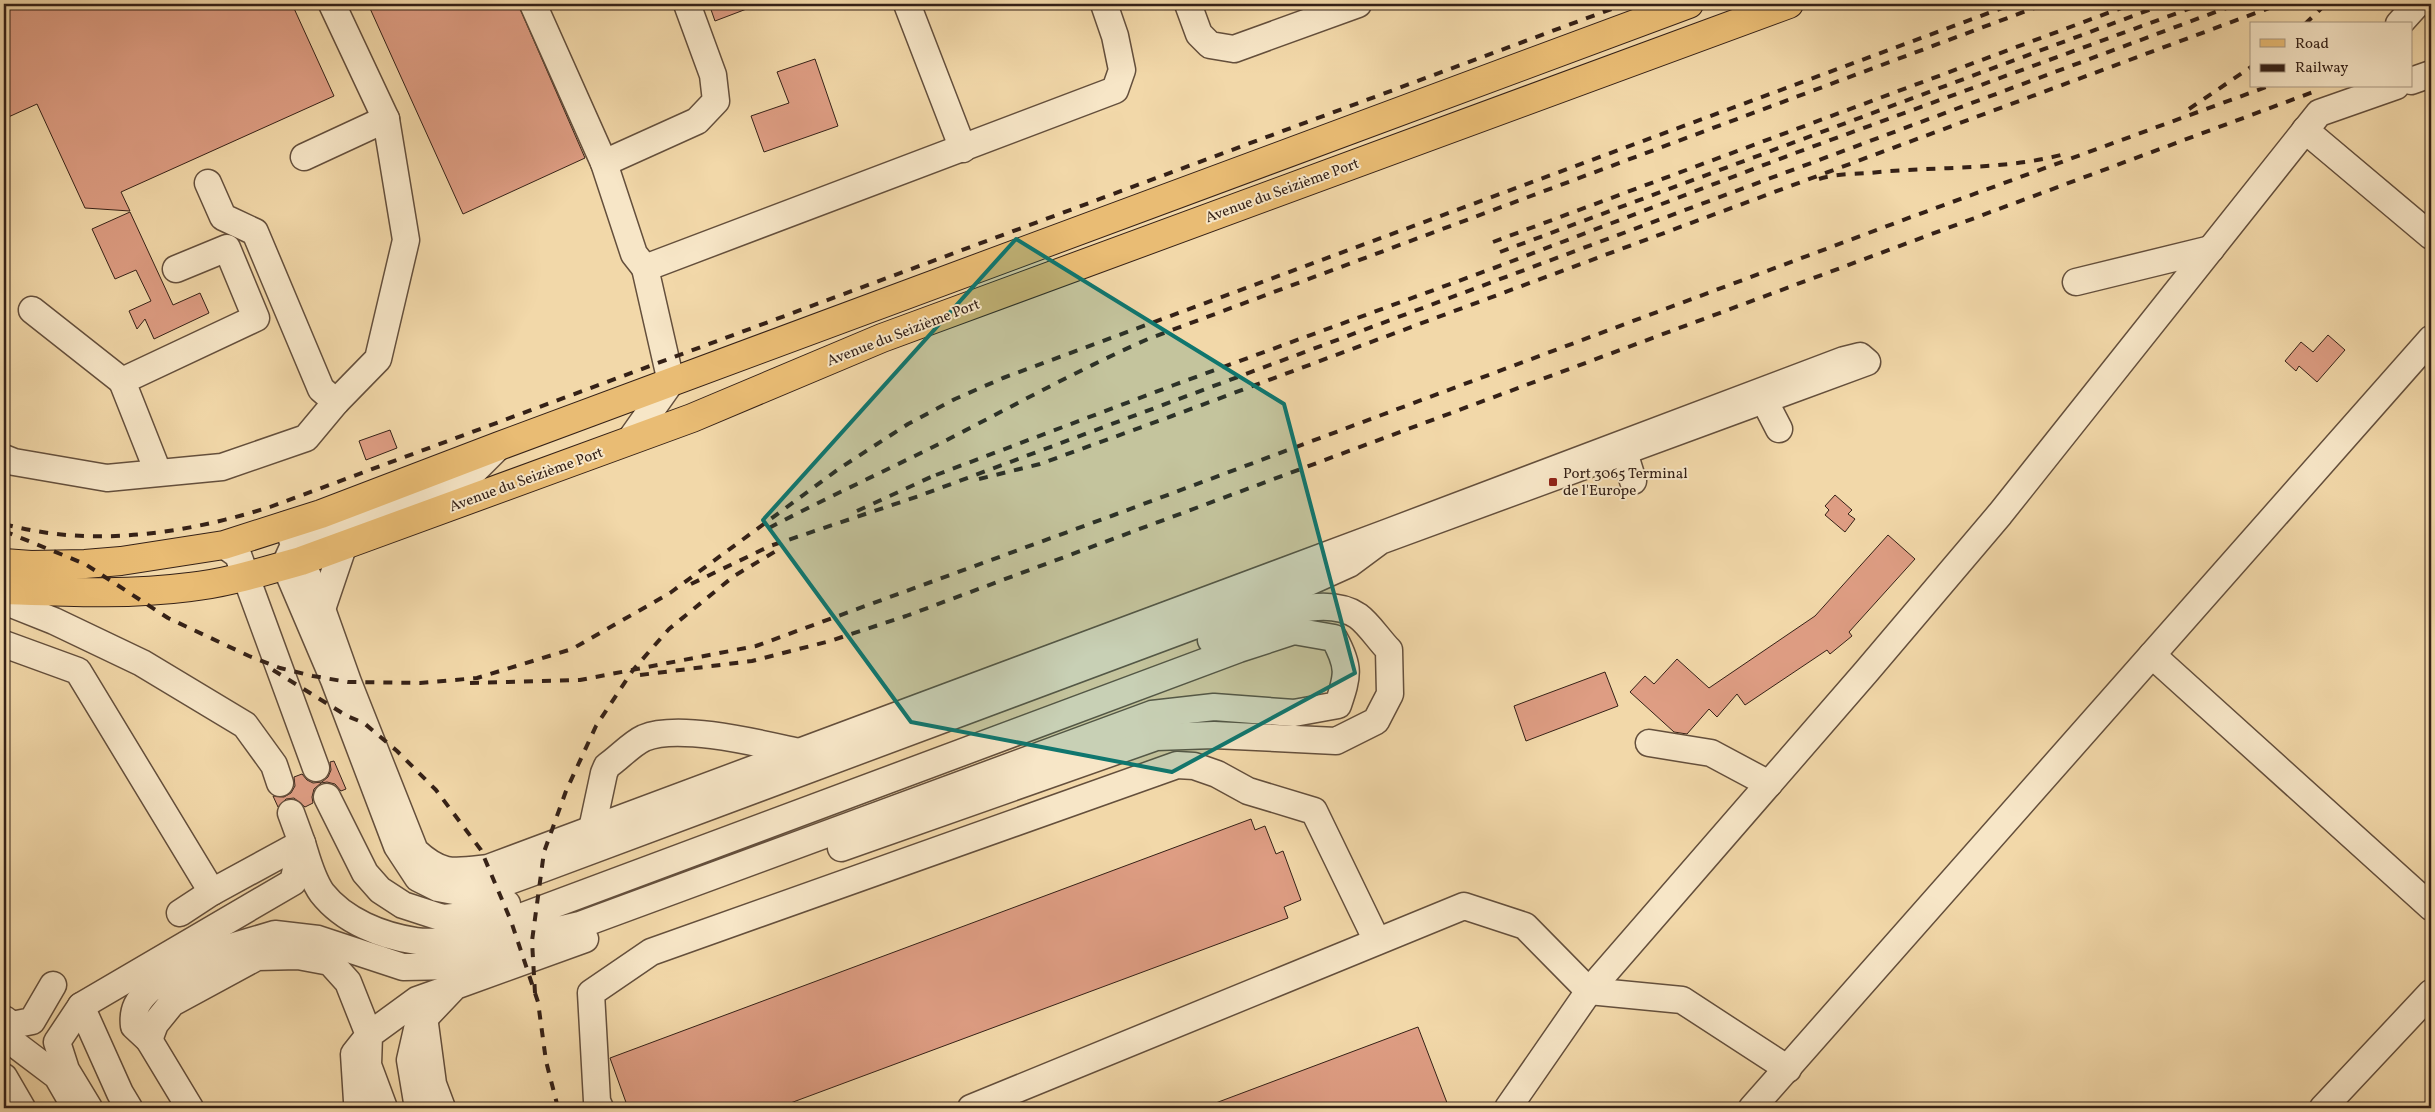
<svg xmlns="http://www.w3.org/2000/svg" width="2435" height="1112" font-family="Vollkorn,serif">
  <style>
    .building { fill: #de9d83; stroke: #352117 }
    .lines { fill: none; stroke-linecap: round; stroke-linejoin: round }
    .minor-casing { stroke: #644f3c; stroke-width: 29 }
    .major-casing { stroke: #352117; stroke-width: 30 }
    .minor { stroke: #f7e6c7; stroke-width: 26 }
    .major { stroke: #e9bc74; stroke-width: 28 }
    .rail { stroke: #352117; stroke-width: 4; stroke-dasharray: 9 9; stroke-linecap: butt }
    .marked { fill: #0f766e; fill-opacity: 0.2; stroke: #0f766e; stroke-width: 4; stroke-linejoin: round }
    .poi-dot { fill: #8f2418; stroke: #f7e6c7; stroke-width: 2 }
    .labels { text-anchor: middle; stroke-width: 4; stroke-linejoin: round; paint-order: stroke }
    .street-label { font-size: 15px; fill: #352117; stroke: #f7e6c7 }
    .poi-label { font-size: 15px; fill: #352117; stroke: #f7e6c7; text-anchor: start }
  </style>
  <rect width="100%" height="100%" fill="#f2d8a9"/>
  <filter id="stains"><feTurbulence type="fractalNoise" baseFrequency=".004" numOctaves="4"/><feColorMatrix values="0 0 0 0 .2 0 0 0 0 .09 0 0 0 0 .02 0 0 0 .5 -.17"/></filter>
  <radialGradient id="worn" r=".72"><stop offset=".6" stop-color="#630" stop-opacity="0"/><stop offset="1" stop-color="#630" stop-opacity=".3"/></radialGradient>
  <g class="building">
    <polygon points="4,4 292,4 334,96 121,192 130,211 85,208 37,104 4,119"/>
    <polygon points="368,4 518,4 585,158 463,214"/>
    <polygon points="709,4 757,4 757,5 715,21"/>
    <polygon points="815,59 838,126 764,152 751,116 789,103 777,72"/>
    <polygon points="130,212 173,305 200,293 209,313 154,339 145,319 137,329 129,311 151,301 136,270 115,279 92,229"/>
    <polygon points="2328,335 2345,350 2317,382 2299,366 2296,371 2285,361 2301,342 2313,352"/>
    <polygon points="390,430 397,448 366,460 359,441"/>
    <polygon points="1835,495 1852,510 1848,514 1855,519 1845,532 1825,515 1829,510 1825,506"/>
    <polygon points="1888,535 1915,559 1849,632 1852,636 1830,654 1827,650 1745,705 1737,694 1717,717 1709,709 1687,734 1674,732 1630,692 1645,676 1654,684 1677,659 1709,688 1815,616"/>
    <polygon points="1605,672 1618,706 1526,741 1514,706"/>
    <polygon points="334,761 346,789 341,791 335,784 327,782 321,783 314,789 312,797 313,803 305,807 294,798 286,799 278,807 273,796 284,797 291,793 295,786 294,777 302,774 307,780 313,783 322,782 328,777 331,770 330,762"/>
    <polygon points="1251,819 1255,830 1265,826 1276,854 1283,851 1301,900 1284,907 1288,918 777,1108 628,1108 610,1058"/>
    <polygon points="1418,1027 1449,1108 1205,1108 1205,1107"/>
  </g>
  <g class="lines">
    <defs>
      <g id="minor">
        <polyline points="533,4 604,163 634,254 645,268"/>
        <polyline points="907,4 963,149"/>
        <polyline points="1188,4 1199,34 1210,45 1234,49 1358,4"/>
        <polyline points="2399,24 2417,4"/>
        <polyline points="2411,81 2431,74"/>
        <polyline points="2305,130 2431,236"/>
        <polyline points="304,157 386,119"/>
        <polyline points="604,163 697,121 716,101 713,75 687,4"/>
        <polyline points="208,183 223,217 255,232 321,389 336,402"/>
        <polyline points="2076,282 2211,249"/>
        <polyline points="32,310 122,381"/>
        <polyline points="1764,400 1779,429"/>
        <polyline points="630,440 671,382 645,268 1115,90 1122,70 1115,36 1104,4"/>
        <polyline points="1624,452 1633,481"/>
        <polyline points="4,458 14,462 107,478 222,467 306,438 336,402 378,359 406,240 386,119 332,4"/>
        <polyline points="158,472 122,381 256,318 227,248 176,269"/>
        <path d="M 286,525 L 322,609 L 348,682 L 415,851 C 442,876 454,872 488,868 L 1386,533 L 1844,360 L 1860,356 L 1867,362 L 1380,541 L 1349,564 L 1298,587 L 542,869 L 487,889 L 459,892 L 438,888 L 418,878 L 397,846 L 334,680 L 285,565 L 294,545 L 446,488 L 475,470 L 499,446"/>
        <polyline points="224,545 238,555 316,768"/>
        <polyline points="4,601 54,621 142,663 245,725 274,765 280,783"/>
        <polyline points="322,609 343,547"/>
        <polyline points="4,644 78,671 212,892"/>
        <polyline points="2152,655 2431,907"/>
        <polyline points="1649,743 1711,753 1769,784"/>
        <polyline points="327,797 365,873 380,890 403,905 443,918 475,915 507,904"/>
        <path d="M 592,829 L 604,773 L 607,766 C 619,758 631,744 644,738 C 679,723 762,744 799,752"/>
        <path d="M 841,848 L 1156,737 L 1214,735 L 1336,741 L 1376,721 L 1390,694 L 1389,650 C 1379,640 1369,624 1358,616 C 1319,590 1249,626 1211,640"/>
        <polyline points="180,913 212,892 302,843 291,813"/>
        <polyline points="81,1006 120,1093 129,1108"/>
        <polyline points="4,1019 12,1025 32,1021 53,985"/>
        <polyline points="425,1024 433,1084 442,1108"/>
        <polyline points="4,1036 57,1076 68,1095"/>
        <polyline points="149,1040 155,1024 172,1003 257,957 298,956 330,962 348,982 369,1035 354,1054 357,1101 360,1108"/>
        <polyline points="4,1077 22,1108"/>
        <polyline points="89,1108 66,1070 57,1042 81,1006 293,882 302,844"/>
        <path d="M 190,1108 L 149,1040 L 134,1026 C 132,1009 138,1000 150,989 L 231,947 L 275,934 L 318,939 L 403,967 L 455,966 L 533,936 L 580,925 L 1152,714 L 1214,707 L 1294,713 L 1338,705 C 1348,675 1350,667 1334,638 L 1294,631 L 1239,649 L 459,940 C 445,941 430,943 416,941 C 382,936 344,921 322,893 C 312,879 307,859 302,843"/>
        <polyline points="384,1108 368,1065 369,1035 417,1000 448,989"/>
        <polyline points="418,1108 410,1060 418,1025 455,986 585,939"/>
        <polyline points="600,1108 597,1101 591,993 651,952 1177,765 1194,766 1217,774 1248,791 1314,811 1377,941"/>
        <polyline points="971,1108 1464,906 1525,926 1589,991 1682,1000 1788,1069"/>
        <polyline points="1508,1108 1589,991 1866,672 2000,514 2319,113 2396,86"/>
        <polyline points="1752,1108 2431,339"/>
        <polyline points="2323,1108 2431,993"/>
      </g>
      <g id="major">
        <polyline points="4,563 31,565 85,564 121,561 224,545 321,514 499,446 1689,4"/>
        <path d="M 4,590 C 66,592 128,595 190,587 C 228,583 264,571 301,561 L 692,418 L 882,338 L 1789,4"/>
      </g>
    </defs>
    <use href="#minor" class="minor-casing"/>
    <use href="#major" class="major-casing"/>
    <use href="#minor" class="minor"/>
    <use href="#major" class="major"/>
    <g class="rail">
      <polyline points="2305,24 2326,4"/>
      <polyline points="2189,109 2251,67"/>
      <path d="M 1819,179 C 1835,174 1853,174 1869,173 C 1934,166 2001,171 2065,154"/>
      <polyline points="1493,242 2132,4"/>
      <polyline points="1500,252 2165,4"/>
      <polyline points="936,475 1174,385 1494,268 1798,152 2202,4"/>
      <polyline points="979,479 1040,464 1172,416 2280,4"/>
      <polyline points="857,511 931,477"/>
      <path d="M 4,524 C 92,548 184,534 270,507 L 1625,4"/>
      <path d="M 769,528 C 826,498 885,471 943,442 C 1011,407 1078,370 1148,339 L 2045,4"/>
      <polyline points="4,531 85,564 168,618 249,656 280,668 313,676 348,682 420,683 477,678 572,649 670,593 840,468 908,424 955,399 1003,378 2013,4"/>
      <polyline points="691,584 770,546 919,496 2237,4"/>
      <polyline points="273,670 347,716 364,723 397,751 436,790 481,850 511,921 538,1002 546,1061 558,1108"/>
      <polyline points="640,675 752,661 830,641 906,616 2313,92"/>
      <polyline points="470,683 580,680 756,646 1114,515 1914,216 2269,86"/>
      <polyline points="535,993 532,941 544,852 566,791 596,726 633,670 669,629 734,576 776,551"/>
    </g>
  </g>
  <path class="marked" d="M 1016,239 L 1284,404 L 1355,673 L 1172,772 L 911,722 L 763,520 Z"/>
  <rect class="poi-dot" x="1548" y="477" width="10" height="10" rx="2.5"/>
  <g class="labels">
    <g class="street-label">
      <text transform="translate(1282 190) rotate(-20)" y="5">Avenue du Seizième Port</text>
      <text transform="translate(903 332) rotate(-21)" y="5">Avenue du Seizième Port</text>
      <text transform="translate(526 479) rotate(-20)" y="5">Avenue du Seizième Port</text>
    </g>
    <g class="poi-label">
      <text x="1563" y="478">Port 3065 Terminal<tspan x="1563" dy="17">de l'Europe</tspan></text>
    </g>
  </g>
  <rect width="2435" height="1112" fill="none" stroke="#f2d8a9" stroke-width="20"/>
  <rect x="5" y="5" width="2425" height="1102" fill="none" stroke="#352117" stroke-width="2.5"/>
  <rect x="10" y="10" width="2415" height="1092" fill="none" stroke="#352117"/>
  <rect x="2250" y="22" width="162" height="65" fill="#f7e6c7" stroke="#a99781"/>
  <rect x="2260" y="39" width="25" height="8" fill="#e9bc74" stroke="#a99781"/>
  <text x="2295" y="48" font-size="15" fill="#352117">Road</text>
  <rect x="2260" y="64" width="25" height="8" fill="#352117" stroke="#a99781"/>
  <text x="2295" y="72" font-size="15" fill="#352117">Railway</text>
  <rect width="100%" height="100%" filter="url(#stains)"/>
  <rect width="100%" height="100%" fill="url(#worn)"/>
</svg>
